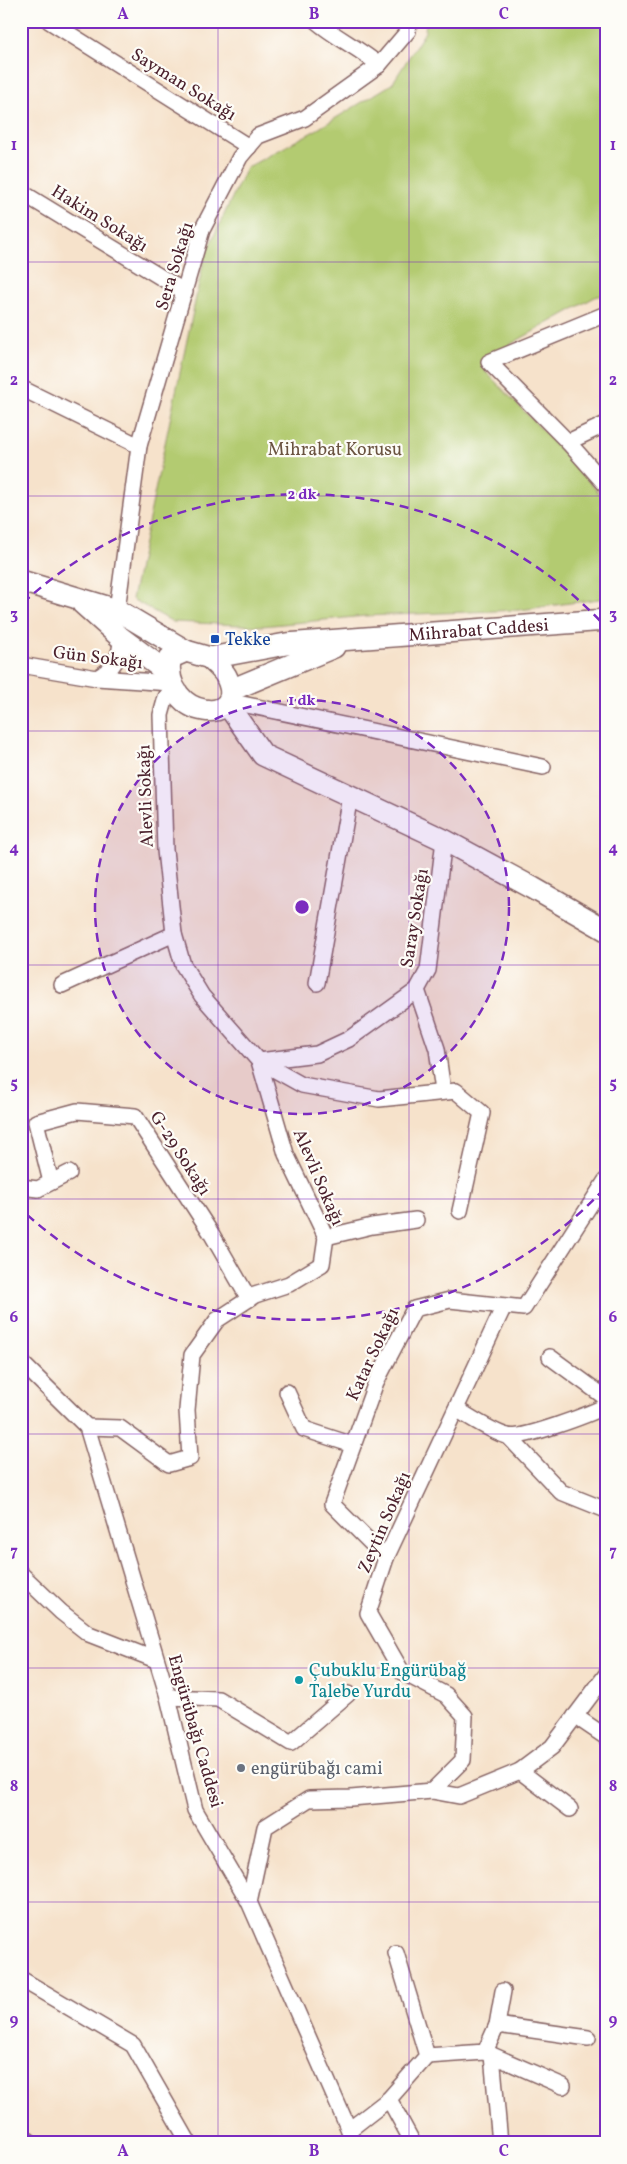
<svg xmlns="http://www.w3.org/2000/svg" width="627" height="2164" font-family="Vollkorn,serif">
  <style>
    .green { fill: #b3cb71; stroke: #7e754e }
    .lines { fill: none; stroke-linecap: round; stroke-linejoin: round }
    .street-casing { stroke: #866363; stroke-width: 18 }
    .secondary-casing { stroke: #866363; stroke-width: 24 }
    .street { stroke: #fff; stroke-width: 15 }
    .secondary { stroke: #fff; stroke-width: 21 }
    .grid { fill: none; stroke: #7b2cbf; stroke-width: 1; stroke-opacity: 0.55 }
    .ring { fill: none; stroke: #7b2cbf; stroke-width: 2.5; stroke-dasharray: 9 6 }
    .transit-dot { fill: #1a4fb4; stroke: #fdfcf7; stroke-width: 2 }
    .culture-dot { fill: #0f9aa8; stroke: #fdfcf7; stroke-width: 2 }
    .worship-dot { fill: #6b7280; stroke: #fdfcf7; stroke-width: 2 }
    .labels { text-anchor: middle; stroke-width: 4.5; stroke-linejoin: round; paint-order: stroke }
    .street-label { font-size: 18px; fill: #4a1f2b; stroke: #fdfcf7 }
    .park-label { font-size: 18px; fill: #6a5340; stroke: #fdfcf7 }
    .transit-label { font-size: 18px; fill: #164399; stroke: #fdfcf7; text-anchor: start }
    .culture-label { font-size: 18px; fill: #0d838f; stroke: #fdfcf7; text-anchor: start }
    .worship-label { font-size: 18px; fill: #5b616d; stroke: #fdfcf7; text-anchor: start }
    .centre { fill: #7b2cbf; stroke: #fdfcf7; stroke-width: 2.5 }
    .ring-label { font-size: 15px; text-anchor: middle; font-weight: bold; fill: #7b2cbf; stroke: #fdfcf7; stroke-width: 4.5; stroke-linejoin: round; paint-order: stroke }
    .neatline { fill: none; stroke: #7b2cbf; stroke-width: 2 }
    .grid-label { font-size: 16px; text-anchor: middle; font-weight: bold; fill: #7b2cbf }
  </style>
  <rect width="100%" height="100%" fill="#fdfcf7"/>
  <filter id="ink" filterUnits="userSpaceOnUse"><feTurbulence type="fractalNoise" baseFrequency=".02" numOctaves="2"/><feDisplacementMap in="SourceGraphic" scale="10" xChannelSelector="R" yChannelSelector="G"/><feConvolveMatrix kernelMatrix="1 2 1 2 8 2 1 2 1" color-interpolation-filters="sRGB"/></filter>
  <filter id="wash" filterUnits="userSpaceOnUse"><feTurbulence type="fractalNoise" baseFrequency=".0096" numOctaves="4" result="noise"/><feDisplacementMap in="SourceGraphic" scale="20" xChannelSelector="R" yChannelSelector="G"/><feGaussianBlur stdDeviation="1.12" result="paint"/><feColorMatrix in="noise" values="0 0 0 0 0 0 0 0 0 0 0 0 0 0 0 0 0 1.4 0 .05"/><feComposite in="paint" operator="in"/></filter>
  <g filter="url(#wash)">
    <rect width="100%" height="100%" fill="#f6e2cb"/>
    <polygon class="green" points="426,21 606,21 606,294 595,297 511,344 485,371 558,446 606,501 606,598 520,610 365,616 262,626 173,622 132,599 205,255 246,168 316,130 392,84 425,32"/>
  </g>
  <g filter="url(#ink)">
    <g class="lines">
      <defs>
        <g id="street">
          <polyline points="49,21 249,147"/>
          <path d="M 316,21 C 336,38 359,48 379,65"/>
          <polyline points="21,192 185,292"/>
          <polyline points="606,314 489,362 568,442 606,485"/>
          <polyline points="21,388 139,446"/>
          <polyline points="568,442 606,424"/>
          <polyline points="117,610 139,446 202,230 240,157 258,136 305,118 379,65 408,31 409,21"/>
          <polyline points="21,665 97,678 171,683"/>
          <path d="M 97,678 C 114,668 121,657 121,638"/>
          <polyline points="228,701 543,767"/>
          <polyline points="444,840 428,970 417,990 349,1039 317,1054 259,1061 302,1085 379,1099 456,1091 482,1113 460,1211"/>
          <polyline points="317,983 350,796"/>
          <polyline points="62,985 174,934"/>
          <polyline points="417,990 437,1049 443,1091"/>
          <polyline points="51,1182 36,1122 77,1111 135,1116 211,1233 249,1299"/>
          <polyline points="21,1187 38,1189 69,1173"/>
          <polyline points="326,1237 372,1226 416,1220"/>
          <polyline points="550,1357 606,1398"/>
          <polyline points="21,1362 87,1427 168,1697 195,1810 249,1902 349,2130 351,2143"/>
          <polyline points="287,1392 304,1429 353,1445"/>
          <path d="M 456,1409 C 470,1417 492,1432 507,1436 C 522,1440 590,1414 606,1406"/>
          <polyline points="87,1427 120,1428 169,1464 190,1458 187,1410 192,1355 217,1320 255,1295 289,1284 322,1264 326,1237 286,1154 259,1061 202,996 183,965 174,934 165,850 161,715 166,697 173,689"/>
          <polyline points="508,1436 561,1492 606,1510"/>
          <polyline points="386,1558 332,1504 376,1382 414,1309 450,1300 524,1308 606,1180"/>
          <polyline points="21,1574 61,1612 89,1634 156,1660"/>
          <polyline points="168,1697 218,1699 291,1743 348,1694"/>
          <polyline points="575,1716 606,1737"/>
          <polyline points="520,1771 570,1809"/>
          <polyline points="432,1791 459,1796 520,1771 552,1747 606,1675"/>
          <polyline points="249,1902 265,1827 309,1799 351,1798 432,1791 463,1760 465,1716 446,1695 402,1672 368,1613 386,1558 504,1306"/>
          <polyline points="21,1979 133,2045 189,2143"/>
          <polyline points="497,2025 588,2038"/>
          <polyline points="485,2052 563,2086"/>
          <polyline points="492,2055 500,2143"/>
          <polyline points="427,2056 485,2052 497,2025 503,1991"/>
          <polyline points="389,2099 413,2143"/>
          <polyline points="349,2130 389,2099 427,2056 396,1953"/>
          <polyline points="21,2135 32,2143"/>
        </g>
        <g id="secondary">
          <path id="s1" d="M 21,581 L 117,610 L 186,651 L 210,658 L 286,644 L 606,620"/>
          <polyline points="82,603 121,638 168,673"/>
          <path d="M 186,651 L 170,658 C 161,722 252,727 226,676 C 223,670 215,664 210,658"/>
          <polyline points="231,690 334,647"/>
          <polyline points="227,704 263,755 444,840 533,888 606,930"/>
        </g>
      </defs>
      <use href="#street" class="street-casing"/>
      <use href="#secondary" class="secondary-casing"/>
      <use href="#street" class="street"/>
      <use href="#secondary" class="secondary"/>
    </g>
  </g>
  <path class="grid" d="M 218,21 L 218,2143M 409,21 L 409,2143M 21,262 L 606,262M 21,496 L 606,496M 21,731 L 606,731M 21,965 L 606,965M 21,1199 L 606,1199M 21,1434 L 606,1434M 21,1668 L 606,1668M 21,1902 L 606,1902"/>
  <circle cx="302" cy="907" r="207" fill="#7b2cbf" fill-opacity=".12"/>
  <g class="ring">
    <circle cx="302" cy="907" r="207"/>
    <path d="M604 1189A413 413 0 0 1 23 1211M23 603A413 413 0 0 1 604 625"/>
  </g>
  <rect class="transit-dot" x="210" y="634" width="10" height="10" rx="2.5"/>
  <circle class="culture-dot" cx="299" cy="1680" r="5"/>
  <circle class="worship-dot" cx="241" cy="1768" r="5"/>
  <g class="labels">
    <g class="street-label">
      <text transform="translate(184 84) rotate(32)" y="6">Sayman Sokağı</text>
      <text transform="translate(100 218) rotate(32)" y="6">Hakim Sokağı</text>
      <text transform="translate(174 266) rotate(-73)" y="6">Sera Sokağı</text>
      <text dy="6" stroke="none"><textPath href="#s1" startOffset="476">Mihrabat Caddesi</textPath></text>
      <text transform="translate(98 657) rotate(7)" y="6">Gün Sokağı</text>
      <text transform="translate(145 796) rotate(-92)" y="6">Alevli Sokağı</text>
      <text transform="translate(414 918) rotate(-81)" y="6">Saray Sokağı</text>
      <text transform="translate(181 1153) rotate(57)" y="6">G-29 Sokağı</text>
      <text transform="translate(319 1177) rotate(67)" y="6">Alevli Sokağı</text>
      <text transform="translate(372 1354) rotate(-65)" y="6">Katar Sokağı</text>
      <text transform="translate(384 1522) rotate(-67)" y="6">Zeytin Sokağı</text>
      <text transform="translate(196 1731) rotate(74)" y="6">Engürübağı Caddesi</text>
    </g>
    <g class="park-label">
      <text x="335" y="455">Mihrabat Korusu</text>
    </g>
    <g class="transit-label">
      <text x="225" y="645">Tekke</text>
    </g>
    <g class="culture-label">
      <text x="309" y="1676">Çubuklu Engürübağ<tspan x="309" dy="21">Talebe Yurdu</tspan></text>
    </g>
    <g class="worship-label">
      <text x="251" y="1774">engürübağı cami</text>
    </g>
  </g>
  <circle cx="302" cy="907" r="8" class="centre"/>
  <g class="ring-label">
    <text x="302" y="499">2 dk</text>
    <text x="302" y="705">1 dk</text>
  </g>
  <rect width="627" height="2164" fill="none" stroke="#fdfcf7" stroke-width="55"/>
  <rect x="28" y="28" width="572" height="2108" class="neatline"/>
  <g class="grid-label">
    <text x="123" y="19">A</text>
    <text x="314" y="19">B</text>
    <text x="504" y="19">C</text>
    <text x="14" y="150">1</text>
    <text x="613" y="150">1</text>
    <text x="14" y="385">2</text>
    <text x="613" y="385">2</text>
    <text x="14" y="619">3</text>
    <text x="613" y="619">3</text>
    <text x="14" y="853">4</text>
    <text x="613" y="853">4</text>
    <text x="14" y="1088">5</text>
    <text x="613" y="1088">5</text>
    <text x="14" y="1322">6</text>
    <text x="613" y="1322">6</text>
    <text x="14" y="1556">7</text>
    <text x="613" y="1556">7</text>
    <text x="14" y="1791">8</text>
    <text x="613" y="1791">8</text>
    <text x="14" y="2025">9</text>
    <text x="613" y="2025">9</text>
    <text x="123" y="2156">A</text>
    <text x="314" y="2156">B</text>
    <text x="504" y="2156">C</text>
  </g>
</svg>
